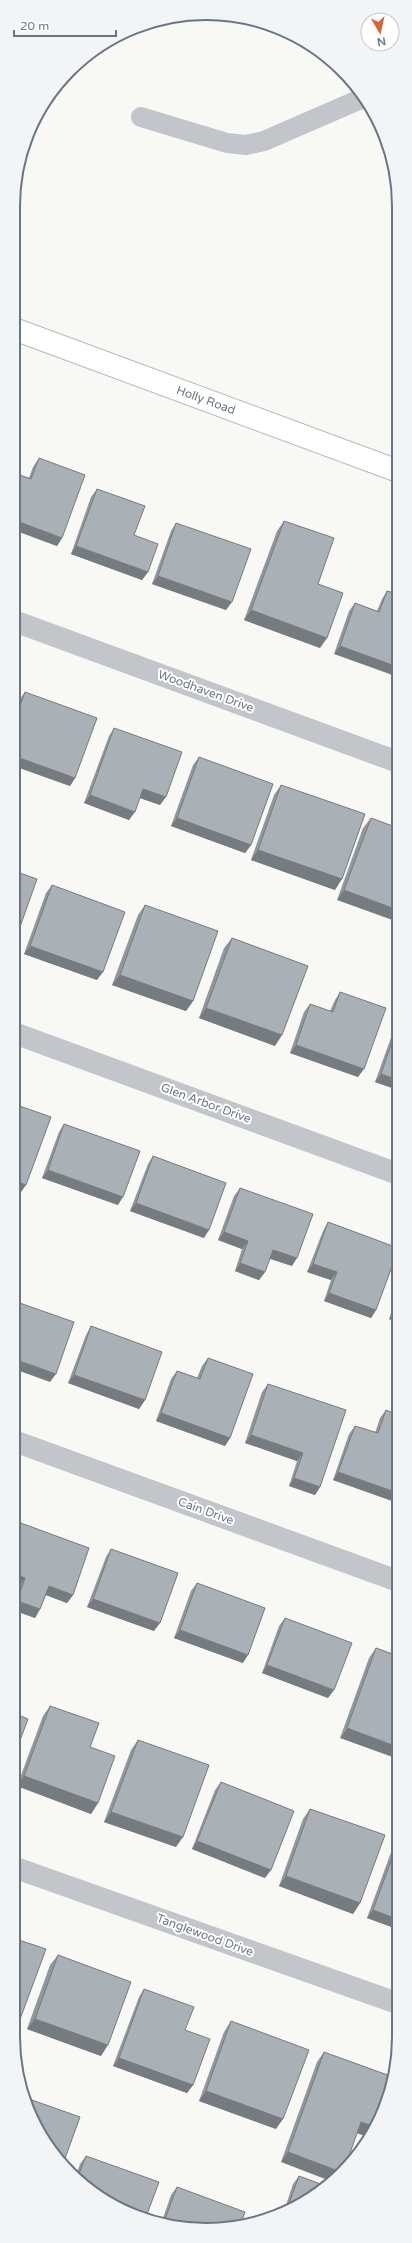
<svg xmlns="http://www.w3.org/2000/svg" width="412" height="2243" font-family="'Varela Round',sans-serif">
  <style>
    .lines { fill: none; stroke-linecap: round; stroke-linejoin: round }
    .secondary-casing { stroke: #b4b9bd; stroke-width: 24 }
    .lane { stroke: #c2c5c9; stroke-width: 20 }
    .street { stroke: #c2c5c9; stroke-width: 22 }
    .secondary { stroke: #fff; stroke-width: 22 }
    .wall { fill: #91979d }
    .shaded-wall { fill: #767b7f }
    .building { fill: #a9b0b6; stroke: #767b7f }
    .labels { text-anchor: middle; stroke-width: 4; stroke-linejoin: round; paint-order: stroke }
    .street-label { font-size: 12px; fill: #697784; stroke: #fff }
    .rim { fill: none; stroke: #697784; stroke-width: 2 }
  </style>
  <rect width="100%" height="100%" fill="#f8f8f5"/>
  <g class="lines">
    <defs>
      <polyline id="secondary" points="14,329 398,471"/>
    </defs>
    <use href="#secondary" class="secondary-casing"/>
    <polyline class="lane" points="141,117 227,143 246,145 264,141 363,98"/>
    <g class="street">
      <polyline points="14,621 398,762"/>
      <polyline points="14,1033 398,1174"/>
      <polyline points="14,1441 398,1581"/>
      <polyline points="13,1867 397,2003"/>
    </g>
    <use href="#secondary" class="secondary"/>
  </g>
  <g class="wall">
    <polygon points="39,458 62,538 57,546 14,530 14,473 29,478 33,467"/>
    <polygon points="97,489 134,535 148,572 142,580 71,554 91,497"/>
    <polygon points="284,521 318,584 320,648 244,620 277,531"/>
    <polygon points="176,523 226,610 152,584 171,531"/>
    <polygon points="387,591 398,594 334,654 349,611 355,603 377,611 382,599"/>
    <polygon points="25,692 75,778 70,786 14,766 14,715 19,700"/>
    <polygon points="114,728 160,805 140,798 129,820 84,803 109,736"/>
    <polygon points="199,757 251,845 245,853 171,826 193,765"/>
    <polygon points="281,785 335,890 251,860 274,795"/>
    <polygon points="371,818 398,828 337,900 363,828"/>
    <polygon points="52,885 97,980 24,954 46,893"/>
    <polygon points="145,905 193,1001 186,1011 112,985 138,915"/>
    <polygon points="232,938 275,1046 199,1018 224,948"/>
    <polygon points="340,992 358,1077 290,1053 304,1012 310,1004 330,1011 335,1000"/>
    <polygon points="397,1027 398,1090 375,1082 392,1035"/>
    <polygon points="64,1124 118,1205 42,1178 59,1132"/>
    <polygon points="153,1156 204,1238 130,1211 148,1164"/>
    <polygon points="240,1188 292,1266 270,1258 265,1272 259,1280 235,1271 242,1249 218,1240 234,1196"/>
    <polygon points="328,1222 376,1310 371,1318 324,1301 331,1280 307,1272 323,1231"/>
    <polygon points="398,1293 398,1322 389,1319"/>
    <polygon points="91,1326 145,1400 139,1409 68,1383 86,1335"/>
    <polygon points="208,1358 230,1438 225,1446 156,1421 171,1379 177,1371 197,1378 202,1366"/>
    <polygon points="268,1384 320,1487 315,1495 289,1486 297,1461 245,1443 262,1392"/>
    <polygon points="386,1410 398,1415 398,1503 333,1480 349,1434 355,1426 375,1433 380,1418"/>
    <polygon points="18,1522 73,1595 67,1603 46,1595 40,1609 35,1618 13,1610 13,1602 19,1586 13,1584 13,1528"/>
    <polygon points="111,1549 154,1631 87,1607 106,1557"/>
    <polygon points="197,1583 243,1663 174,1638 191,1591"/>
    <polygon points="285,1618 328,1698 262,1673 279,1626"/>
    <polygon points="376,1648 398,1656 340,1738 369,1658"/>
    <polygon points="50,1706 90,1747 98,1803 91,1814 17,1786 43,1716"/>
    <polygon points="138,1740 176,1847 104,1822 131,1750"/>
    <polygon points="221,1782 265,1878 192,1849 215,1790"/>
    <polygon points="310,1809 360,1903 353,1914 279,1886 303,1819"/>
    <polygon points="398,1840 397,1929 367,1918 393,1847"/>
    <polygon points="58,1955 101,2056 27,2029 50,1965"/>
    <polygon points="144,1989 185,2030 193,2085 187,2093 113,2066 139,1997"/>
    <polygon points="231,2021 276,2129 199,2101 224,2032"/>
    <polygon points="324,2052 377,2125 368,2137 357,2133 281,2162 317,2062"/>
    <polygon points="32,2100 63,2164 28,2111 27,2107"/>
    <polygon points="86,2156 121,2210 75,2178 80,2164"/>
    <polygon points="299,2176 326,2186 284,2211 293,2184"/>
    <polygon points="177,2187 194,2230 162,2221 171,2195"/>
  </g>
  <g class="shaded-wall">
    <polygon points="14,520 62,538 57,546 14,530"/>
    <polygon points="76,546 148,572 142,580 71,554"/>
    <polygon points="158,576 232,602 226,610 152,584"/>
    <polygon points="251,610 327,638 320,648 244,620"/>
    <polygon points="340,646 398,667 398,677 334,654"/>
    <polygon points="14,756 75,778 70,786 14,766"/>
    <polygon points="143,789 166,797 160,805 137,797"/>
    <polygon points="90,795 135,812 129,820 84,803"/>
    <polygon points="177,818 251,845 245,853 171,826"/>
    <polygon points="258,850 342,879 335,890 251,860"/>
    <polygon points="344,890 398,910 398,922 337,900"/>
    <polygon points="30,946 103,972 97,980 24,954"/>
    <polygon points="120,975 193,1001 186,1011 112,985"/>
    <polygon points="206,1008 282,1035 275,1046 199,1018"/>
    <polygon points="296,1045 364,1069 358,1077 290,1053"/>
    <polygon points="381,1074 398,1080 398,1090 375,1082"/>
    <polygon points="48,1170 123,1197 118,1205 42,1178"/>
    <polygon points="14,1180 26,1185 19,1195 14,1193"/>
    <polygon points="136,1203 209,1230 204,1238 130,1211"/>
    <polygon points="224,1232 248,1241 242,1249 218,1240"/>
    <polygon points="273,1250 297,1258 292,1266 267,1258"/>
    <polygon points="240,1263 265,1272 259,1280 235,1271"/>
    <polygon points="313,1264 337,1272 331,1280 307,1272"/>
    <polygon points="329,1293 376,1310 371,1318 324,1301"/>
    <polygon points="394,1311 398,1312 398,1322 389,1319"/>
    <polygon points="14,1359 56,1374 50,1382 14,1369"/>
    <polygon points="74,1375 145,1400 139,1409 68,1383"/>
    <polygon points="161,1413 230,1438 225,1446 156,1421"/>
    <polygon points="251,1435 303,1453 297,1461 245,1443"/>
    <polygon points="338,1472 398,1493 398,1503 333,1480"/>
    <polygon points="294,1478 320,1487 315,1495 289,1486"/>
    <polygon points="13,1573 25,1578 19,1586 13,1584"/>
    <polygon points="49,1586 73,1595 67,1603 43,1594"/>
    <polygon points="93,1599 160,1623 154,1631 87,1607"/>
    <polygon points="17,1601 40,1609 35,1618 13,1610 13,1605"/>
    <polygon points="180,1630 248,1655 243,1663 174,1638"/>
    <polygon points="267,1665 334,1690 328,1698 262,1673"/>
    <polygon points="347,1728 398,1747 398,1759 340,1738"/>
    <polygon points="24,1776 98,1803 91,1814 17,1786"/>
    <polygon points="111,1812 183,1837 176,1847 104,1822"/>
    <polygon points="197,1841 271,1870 265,1878 192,1849"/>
    <polygon points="286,1876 360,1903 353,1914 279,1886"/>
    <polygon points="373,1910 397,1919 397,1929 367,1918"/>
    <polygon points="35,2019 108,2045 101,2056 27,2029"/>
    <polygon points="13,2020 19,2022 13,2031"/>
    <polygon points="119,2058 193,2085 187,2093 113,2066"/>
    <polygon points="206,2091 283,2119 276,2129 199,2101"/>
    <polygon points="361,2122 375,2127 368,2137 354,2132"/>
    <polygon points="288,2152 341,2172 333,2182 281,2162"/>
  </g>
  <g class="building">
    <polygon points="39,458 85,475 62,538 14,520 14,473 31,479"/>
    <polygon points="97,489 145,506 134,535 158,544 148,572 76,546"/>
    <polygon points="284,521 334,538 318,584 343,593 327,638 251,610"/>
    <polygon points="176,523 251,549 232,602 158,576"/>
    <polygon points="387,591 398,594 398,667 340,646 355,603 379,612"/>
    <polygon points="25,692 97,718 75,778 14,756 14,722"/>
    <polygon points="114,728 182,752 166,797 143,789 135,812 90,795"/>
    <polygon points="199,757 273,784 251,845 177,818"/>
    <polygon points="281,785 365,814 342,879 258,850"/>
    <polygon points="371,818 398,828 398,910 344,890"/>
    <polygon points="14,871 37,879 15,941 14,941"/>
    <polygon points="52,885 125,912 103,972 30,946"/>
    <polygon points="145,905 218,931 193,1001 120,975"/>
    <polygon points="232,938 308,966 282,1035 206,1008"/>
    <polygon points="340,992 386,1008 364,1069 296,1045 310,1004 333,1012"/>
    <polygon points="397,1027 398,1027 398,1080 381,1074"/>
    <polygon points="14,1104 51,1117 26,1185 14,1180"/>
    <polygon points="64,1124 140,1151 123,1197 48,1170"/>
    <polygon points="153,1156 226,1183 209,1230 136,1203"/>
    <polygon points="240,1188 313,1214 297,1258 273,1250 265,1272 240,1263 248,1241 224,1232"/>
    <polygon points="328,1222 398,1248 398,1250 376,1310 329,1293 337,1272 313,1264"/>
    <polygon points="14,1301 74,1322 56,1374 14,1359"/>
    <polygon points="398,1301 398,1312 394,1311"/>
    <polygon points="91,1326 162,1352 145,1400 74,1375"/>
    <polygon points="208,1358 253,1374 230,1438 161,1413 177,1371 200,1379"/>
    <polygon points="268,1384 346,1410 320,1487 294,1478 303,1453 251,1435"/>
    <polygon points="386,1410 398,1415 398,1493 338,1472 355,1426 378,1433"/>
    <polygon points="18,1522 89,1548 73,1595 49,1586 40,1609 17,1601 25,1578 13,1573 13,1534"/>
    <polygon points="111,1549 178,1573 160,1623 93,1599"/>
    <polygon points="197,1583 265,1608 248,1655 180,1630"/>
    <polygon points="285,1618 352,1643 334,1690 267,1665"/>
    <polygon points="376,1648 398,1656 398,1747 347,1728"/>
    <polygon points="50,1706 99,1723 90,1747 115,1756 98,1803 24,1776"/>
    <polygon points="13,1713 28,1719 13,1759"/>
    <polygon points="138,1740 209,1765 183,1837 111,1812"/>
    <polygon points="221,1782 294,1811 271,1870 197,1841"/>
    <polygon points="310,1809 385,1835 360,1903 286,1876"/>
    <polygon points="398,1842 397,1919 373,1910"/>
    <polygon points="13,1938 46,1949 19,2022 13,2020"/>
    <polygon points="58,1955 131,1982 108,2045 35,2019"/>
    <polygon points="144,1989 194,2007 185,2030 210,2039 193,2085 119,2058"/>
    <polygon points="231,2021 309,2050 283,2119 206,2091"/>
    <polygon points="324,2052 393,2077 384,2106 377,2125 375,2127 361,2122 345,2167 341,2172 288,2152"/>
    <polygon points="32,2100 80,2117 63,2164 28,2111"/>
    <polygon points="86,2156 159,2182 146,2217 121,2210 77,2179"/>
    <polygon points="299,2176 326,2186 287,2209"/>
    <polygon points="177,2187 245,2212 241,2223 194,2230 164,2222"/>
  </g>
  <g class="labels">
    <g class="street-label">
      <text transform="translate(206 400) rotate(20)" y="4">Holly Road</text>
      <text transform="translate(206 691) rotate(20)" y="4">Woodhaven Drive</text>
      <text transform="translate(206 1103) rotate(20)" y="4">Glen Arbor Drive</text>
      <text transform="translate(206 1511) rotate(20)" y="4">Cain Drive</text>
      <text transform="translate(205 1935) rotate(20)" y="4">Tanglewood Drive</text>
    </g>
  </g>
  <path d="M0 0H412V2243H0ZM206 20H206A186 186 0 0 1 392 206V2037A186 186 0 0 1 206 2223H206A186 186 0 0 1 20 2037V206A186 186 0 0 1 206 20Z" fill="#f3f4f5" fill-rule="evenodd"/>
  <path class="rim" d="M206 20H206A186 186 0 0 1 392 206V2037A186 186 0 0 1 206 2223H206A186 186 0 0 1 20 2037V206A186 186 0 0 1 206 20Z"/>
  <g transform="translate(380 32) rotate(171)"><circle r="19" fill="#ffffff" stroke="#c3c9ce"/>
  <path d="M0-3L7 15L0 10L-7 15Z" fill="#d86336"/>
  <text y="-6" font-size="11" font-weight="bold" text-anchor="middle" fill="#697784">N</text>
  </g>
  <path d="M14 30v6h102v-6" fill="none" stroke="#697784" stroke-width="2"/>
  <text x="20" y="30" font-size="12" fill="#697784" stroke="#ffffff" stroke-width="3" paint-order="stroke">20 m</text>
</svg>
